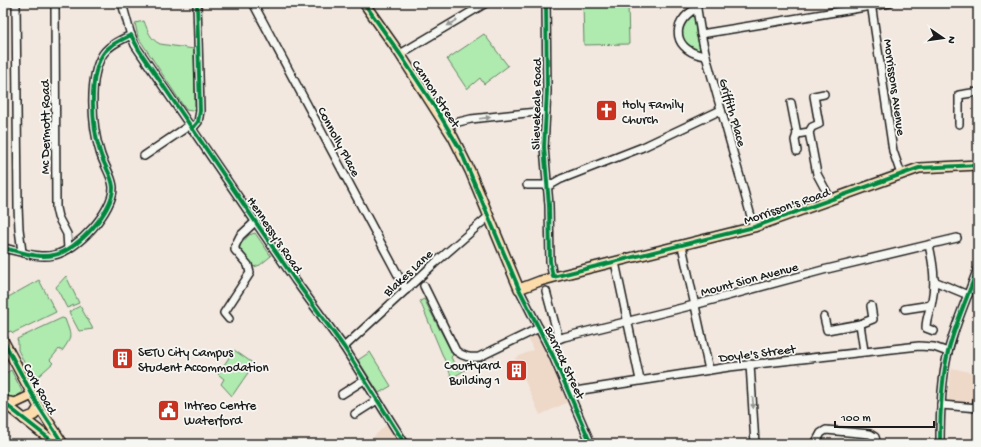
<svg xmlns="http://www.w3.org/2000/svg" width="981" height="447" font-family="'Gochi Hand',sans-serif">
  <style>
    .built { fill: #eed8c8 }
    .green { fill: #afeaaf; stroke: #668366 }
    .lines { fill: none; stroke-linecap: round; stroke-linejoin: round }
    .minor-casing { stroke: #1c1c1c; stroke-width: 10 }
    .major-casing { stroke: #1c1c1c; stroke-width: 12 }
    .minor { stroke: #f6f6f2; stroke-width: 7 }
    .major { stroke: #fddcac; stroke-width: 9 }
    .cycleway-casing { stroke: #f6f6f2; stroke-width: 6 }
    .cycleway { stroke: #00873e; stroke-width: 4 }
    .oneway { fill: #949492 }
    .labels { text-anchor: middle; stroke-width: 3.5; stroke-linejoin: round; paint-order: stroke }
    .street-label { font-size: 13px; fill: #1c1c1c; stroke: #f6f6f2 }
    .poi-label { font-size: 13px; fill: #1c1c1c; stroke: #f6f6f2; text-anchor: start }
  </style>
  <rect width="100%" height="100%" fill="#f2e8df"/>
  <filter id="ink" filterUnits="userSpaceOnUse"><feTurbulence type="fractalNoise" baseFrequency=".025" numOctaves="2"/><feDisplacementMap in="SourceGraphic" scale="8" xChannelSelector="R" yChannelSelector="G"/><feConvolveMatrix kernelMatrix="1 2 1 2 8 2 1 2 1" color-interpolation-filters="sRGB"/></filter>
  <g filter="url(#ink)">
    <g class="built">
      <polygon points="538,332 568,402 540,415 515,358 533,350 528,337"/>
      <polygon points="952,368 978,374 974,404 948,402 949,384"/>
      <polygon points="387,424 400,444 366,444"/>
    </g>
    <g class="green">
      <polygon points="583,3 628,3 629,44 584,45"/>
      <path d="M 694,14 L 696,34 L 701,53 C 698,52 695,52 692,50 C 678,41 680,22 694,14 Z"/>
      <path d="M 144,21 C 148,31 150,39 160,44 L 194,49 L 195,108 L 192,111 L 186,110 L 138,37 L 135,23 Z"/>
      <polygon points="484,34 508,66 484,84 480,78 467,89 447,59"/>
      <polygon points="255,233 271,256 260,265 254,267 240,248 240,245 249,235"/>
      <polygon points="66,276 79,303 67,308 56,287"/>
      <polygon points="39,280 56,312 13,333 11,331 8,332 3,323 3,300"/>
      <polygon points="424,299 453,355 451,357 457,370 471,361 473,365 452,378 420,301"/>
      <polygon points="80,306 93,329 79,331 69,312"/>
      <path d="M 62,318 L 65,319 C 71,336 73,336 62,351 L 59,349 L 50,360 L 53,363 L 33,381 L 18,350 L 18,342 L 17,339 Z"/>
      <polygon points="234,350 254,364 232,396 221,384 224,379 218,374"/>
      <polygon points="370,352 391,386 379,393 358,360"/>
      <polygon points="11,370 22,391 20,394 13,399 3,392 3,375"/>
    </g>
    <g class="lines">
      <defs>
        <g id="minor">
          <polyline points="16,3 18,207 19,229 22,252"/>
          <polyline points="55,3 56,208 58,217 67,234 68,249"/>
          <polyline points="122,3 130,32 135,45 295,280 344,347 405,444"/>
          <polyline points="253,3 406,290"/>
          <polyline points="546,3 547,91 544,147 549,205 550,261 553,277"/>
          <polyline points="696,3 701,34 706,56 754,227"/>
          <polyline points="871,3 893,151 901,174"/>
          <path d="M 697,8 C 668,23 674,52 706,56"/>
          <polyline points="701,34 890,3"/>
          <polyline points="400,54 486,3"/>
          <polyline points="791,103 797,134 809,132 812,127 819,124 814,96 824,94"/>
          <polyline points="959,124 959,95 978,92"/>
          <polyline points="446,125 471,119 546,111"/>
          <polyline points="192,129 198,122 200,111 197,3"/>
          <polyline points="809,132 817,174 831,200"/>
          <polyline points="797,151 795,140 797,134"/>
          <polyline points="144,156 190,125"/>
          <polyline points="527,185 547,185"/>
          <polyline points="547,187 561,179 643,147 721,110"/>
          <path d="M 929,245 C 933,263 936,281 932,301 C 930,310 926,318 926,328 L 934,331"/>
          <polyline points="682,246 709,370"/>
          <path d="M 3,248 C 19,251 38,259 54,255 C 77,251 114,210 113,187 C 112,175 103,164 100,152 C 92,127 88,77 103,54 C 109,45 121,40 131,35"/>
          <polyline points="615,262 640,380"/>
          <polyline points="934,281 968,295"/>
          <path d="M 424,286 L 456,351 C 464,357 470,358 479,357 L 539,328"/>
          <polyline points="519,289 553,356 591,444"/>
          <polyline points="546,291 559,339"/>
          <polyline points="905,309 931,305"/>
          <polyline points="824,317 827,330 860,324 873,319 871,306"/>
          <polyline points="229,319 224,313 250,273 248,265 235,250 235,246 240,236 256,221"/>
          <polyline points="860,324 864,351"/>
          <polyline points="547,343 564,337 694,305 823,270 957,238"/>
          <polyline points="344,347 435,263 488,217"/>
          <polyline points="750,364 755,444"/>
          <polyline points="569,392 729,367 919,346 934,347 948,352"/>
          <polyline points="342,394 364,380"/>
          <polyline points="941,405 978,408"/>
          <polyline points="976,408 978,396"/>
          <polyline points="355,414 377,400"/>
          <polyline points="815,444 821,433 826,430 870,434 875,437 877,444"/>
          <path d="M 940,444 C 940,413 941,382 948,352 C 955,324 968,296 978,268"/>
        </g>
        <g id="major">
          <polyline points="364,3 400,54 453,137 470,171 519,289 540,281 562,275 754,227 919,168 978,165"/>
          <polyline points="3,340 39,407 63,444"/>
          <polyline points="3,400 9,407 56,444"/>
          <polyline points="4,401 15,403 32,395"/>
          <polyline points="24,419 34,415 39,407"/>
        </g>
      </defs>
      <use href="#minor" class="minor-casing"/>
      <use href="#major" class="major-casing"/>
      <use href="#minor" class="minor"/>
      <use href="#major" class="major"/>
      <defs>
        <g id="cycleway">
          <polyline points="364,3 400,54 438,112 460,149 519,289 553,356 591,444"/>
          <polyline points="546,3 547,91 544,147 549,205 550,261 553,277 754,227 919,168 978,165"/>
          <polyline points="192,129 198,122 200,111 197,3"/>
          <path d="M 3,248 C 19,251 38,259 54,255 C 77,251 114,210 113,187 C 112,175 103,164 100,152 C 92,127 88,77 103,54 C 109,45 121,40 131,35 L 139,50 L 295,280 L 344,347 L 405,444"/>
          <polyline points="3,340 39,407 63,444"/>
          <polyline points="3,400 9,407 56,444"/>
          <path d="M 940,444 C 940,413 941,382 948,352 C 955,324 968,296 978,268"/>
        </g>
      </defs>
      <use href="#cycleway" class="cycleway-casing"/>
      <use href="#cycleway" class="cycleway"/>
    </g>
    <defs><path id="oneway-solid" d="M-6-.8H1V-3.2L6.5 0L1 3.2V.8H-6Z"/></defs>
    <g class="oneway">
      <use href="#oneway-solid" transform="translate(452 23) rotate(150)"/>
      <use href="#oneway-solid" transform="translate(485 118) rotate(-7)"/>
      <use href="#oneway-solid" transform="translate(753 403) rotate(86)"/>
    </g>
  </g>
  <defs>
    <symbol id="church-square" viewBox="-11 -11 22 22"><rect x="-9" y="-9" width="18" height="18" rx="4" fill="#c8321e" stroke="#f6f6f2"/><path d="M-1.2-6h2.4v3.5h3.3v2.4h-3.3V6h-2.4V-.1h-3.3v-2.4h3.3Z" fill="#fff"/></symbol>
    <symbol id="building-square" viewBox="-11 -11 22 22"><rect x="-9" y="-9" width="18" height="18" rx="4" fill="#c8321e" stroke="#f6f6f2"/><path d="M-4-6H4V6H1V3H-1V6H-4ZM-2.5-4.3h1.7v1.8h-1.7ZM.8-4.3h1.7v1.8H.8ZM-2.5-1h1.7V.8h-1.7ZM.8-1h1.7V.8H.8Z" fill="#fff"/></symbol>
    <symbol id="civic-square" viewBox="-11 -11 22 22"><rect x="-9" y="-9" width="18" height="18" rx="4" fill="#c8321e" stroke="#f6f6f2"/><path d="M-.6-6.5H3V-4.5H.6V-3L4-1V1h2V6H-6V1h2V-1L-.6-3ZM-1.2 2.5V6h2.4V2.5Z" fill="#fff"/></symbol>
  </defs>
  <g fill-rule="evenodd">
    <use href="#church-square" x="594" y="98" width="25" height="25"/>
    <use href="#building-square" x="110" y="346" width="25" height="25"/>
    <use href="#building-square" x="504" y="358" width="25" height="25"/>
    <use href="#civic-square" x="156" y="398" width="25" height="25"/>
  </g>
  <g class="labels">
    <g class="street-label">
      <text transform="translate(896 87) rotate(82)" y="5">Morrissons Avenue</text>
      <text transform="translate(437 93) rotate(57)" y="5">Cannon Street</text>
      <text transform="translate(535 104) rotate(-89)" y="5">Slievekeale Road</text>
      <text transform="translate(734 112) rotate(74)" y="5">Griffith Place</text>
      <text transform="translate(44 127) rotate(-90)" y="5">Mc Dermott Road</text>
      <text transform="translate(340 141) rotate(62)" y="5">Connolly Place</text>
      <text transform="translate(786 205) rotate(-19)" y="5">Morrisson's Road</text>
      <text transform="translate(276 234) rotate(56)" y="5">Hennessy's Road</text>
      <text transform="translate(407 272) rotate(-43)" y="5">Blakes Lane</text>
      <text transform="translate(749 278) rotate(-15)" y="5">Mount Sion Avenue</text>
      <text transform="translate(757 352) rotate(-7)" y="5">Doyle's Street</text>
      <text transform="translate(566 362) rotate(65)" y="5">Barrack Street</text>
      <text transform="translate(41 388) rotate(61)" y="5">Cork Road</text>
    </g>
    <g class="poi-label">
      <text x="622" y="108">Holy Family<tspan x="622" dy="15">Church</tspan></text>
      <text x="138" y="356">SETU City Campus<tspan x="138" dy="15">Student Accommodation</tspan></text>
      <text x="500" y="369" text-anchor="end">Courtyard<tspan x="500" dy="15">Building 1</tspan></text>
      <text x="184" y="409">Intreo Centre<tspan x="184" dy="15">Waterford</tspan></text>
    </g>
  </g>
  <rect width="981" height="447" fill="none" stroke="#f6f6f2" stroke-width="16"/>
  <rect x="8" y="8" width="965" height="431" fill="none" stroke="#1c1c1c" stroke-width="1.5" filter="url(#ink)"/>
  <g transform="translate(943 38) rotate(103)" stroke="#f6f6f2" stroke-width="3" paint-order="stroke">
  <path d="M0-3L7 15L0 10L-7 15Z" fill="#1c1c1c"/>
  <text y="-6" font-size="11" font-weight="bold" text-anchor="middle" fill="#1c1c1c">N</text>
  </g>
  <path d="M835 421v6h99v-6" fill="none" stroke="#1c1c1c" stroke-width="2"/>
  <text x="841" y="421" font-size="12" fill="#1c1c1c" stroke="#f6f6f2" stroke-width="3" paint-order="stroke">100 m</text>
</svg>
